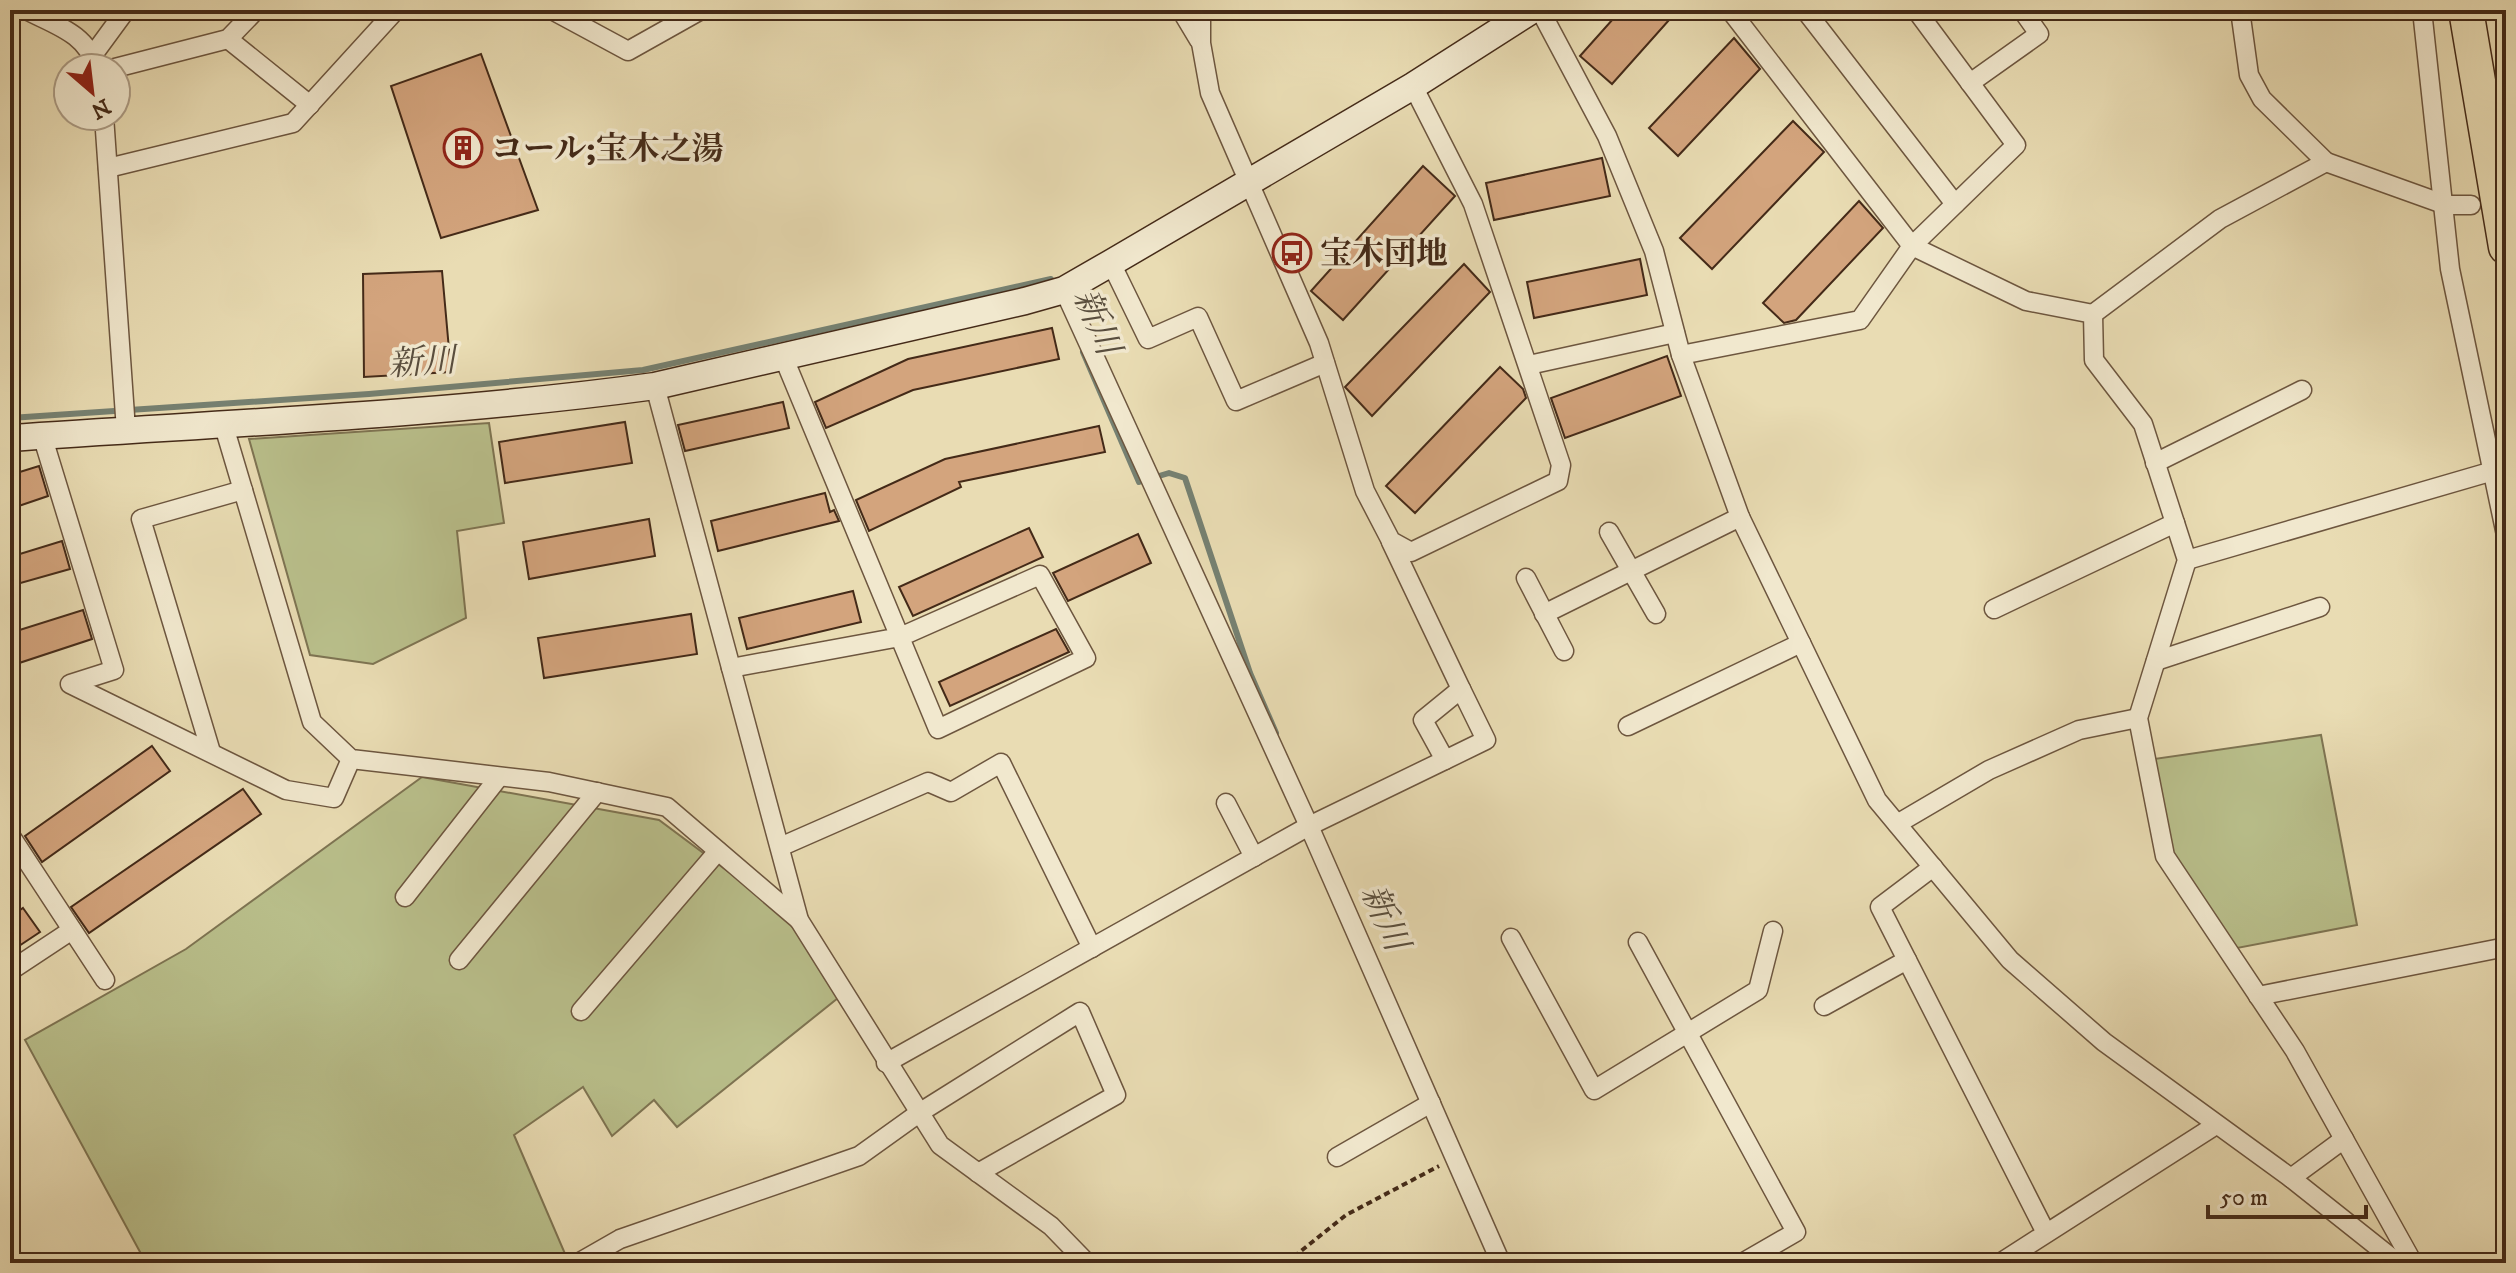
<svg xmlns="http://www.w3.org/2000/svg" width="2516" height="1273" font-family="'IM FELL DW Pica','Noto Serif JP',serif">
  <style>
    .green { fill: #b9bf8b; stroke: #7e7452; stroke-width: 2 }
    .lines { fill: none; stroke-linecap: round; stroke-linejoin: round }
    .stream { stroke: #768172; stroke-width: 6 }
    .building { fill: #d3a47d; stroke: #442a18; stroke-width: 2 }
    .street-casing { stroke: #6d563f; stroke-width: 21 }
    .secondary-casing { stroke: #442a18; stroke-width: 29 }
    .highway-casing { stroke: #442a18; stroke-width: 37 }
    .path { stroke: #442a18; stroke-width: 4; stroke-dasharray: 6 4; stroke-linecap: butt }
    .street { stroke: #f1e8ce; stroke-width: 18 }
    .secondary { stroke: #f1e8ce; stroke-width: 26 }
    .highway { stroke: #e9dcb3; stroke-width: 34 }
    .labels { text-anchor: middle; stroke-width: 7; stroke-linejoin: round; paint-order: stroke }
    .poi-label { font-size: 32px; font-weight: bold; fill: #442a18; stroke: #f1e8ce; text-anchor: start }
    .water-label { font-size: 34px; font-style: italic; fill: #594e3e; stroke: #f1e8ce }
  </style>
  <rect width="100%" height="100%" fill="#e9dcb3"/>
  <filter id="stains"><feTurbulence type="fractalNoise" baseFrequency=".0025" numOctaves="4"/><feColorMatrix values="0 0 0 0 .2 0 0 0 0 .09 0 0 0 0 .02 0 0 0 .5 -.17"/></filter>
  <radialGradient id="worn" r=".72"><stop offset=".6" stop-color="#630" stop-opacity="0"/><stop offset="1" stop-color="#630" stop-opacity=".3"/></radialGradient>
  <g class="green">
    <polygon points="489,423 504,523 457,531 466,618 373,664 310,655 249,439"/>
    <polygon points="2321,735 2357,925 2232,949 2173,857 2154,759"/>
    <polygon points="422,777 659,820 789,917 838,998 677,1127 654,1100 612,1136 583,1087 514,1135 566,1256 553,1263 146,1263 25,1040 186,949"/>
  </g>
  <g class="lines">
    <g class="stream">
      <polyline points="1083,352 1139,482 1169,473 1185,478 1250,673 1276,733"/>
      <polyline points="10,418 369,394 643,370 1051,279 1055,287"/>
    </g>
  </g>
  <g class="building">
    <polygon points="1621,10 1678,10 1612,84 1580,56"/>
    <polygon points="1734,38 1760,69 1678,156 1649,128"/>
    <polygon points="481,54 538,210 441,238 391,86"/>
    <polygon points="1793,121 1824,152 1712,269 1680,238"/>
    <polygon points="1602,158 1610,196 1494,220 1486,183"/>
    <polygon points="1423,166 1455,196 1343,320 1311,291"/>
    <polygon points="1859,201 1883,228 1796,320 1784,323 1763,303"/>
    <polygon points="1640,259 1647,295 1534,318 1527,282"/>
    <polygon points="1464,264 1490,292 1372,416 1345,387"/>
    <polygon points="442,271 451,372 364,377 363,274"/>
    <polygon points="1052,328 1059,359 913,390 826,428 815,402 908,359"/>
    <polygon points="1667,356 1681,396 1565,438 1551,398"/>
    <polygon points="1500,367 1523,389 1526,398 1415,513 1386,486"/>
    <polygon points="783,402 789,428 685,451 678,425"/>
    <polygon points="625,422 632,463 505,483 499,442"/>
    <polygon points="1099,426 1105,452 959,482 961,487 869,531 856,500 945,459"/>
    <polygon points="39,466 48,496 10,509 10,475"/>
    <polygon points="825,493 830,512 834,510 839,521 718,551 711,521"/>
    <polygon points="649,519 655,556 529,579 523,542"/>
    <polygon points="1029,528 1043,557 913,616 899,587"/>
    <polygon points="1138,534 1151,563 1068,601 1053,573"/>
    <polygon points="62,541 70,569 10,586 10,557"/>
    <polygon points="853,591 861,622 747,649 739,618"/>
    <polygon points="83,610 92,639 10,666 10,633"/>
    <polygon points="691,614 697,654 544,678 538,638"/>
    <polygon points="1056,629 1069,652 950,706 939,682"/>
    <polygon points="152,746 170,771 42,862 25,836"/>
    <polygon points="243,789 261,814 89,933 71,907"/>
    <polygon points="23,908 40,932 10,952 10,917"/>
  </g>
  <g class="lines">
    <defs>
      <g id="street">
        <path d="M 26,10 C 55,25 88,34 96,68"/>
        <polyline points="552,10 628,51 701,10"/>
        <polyline points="1181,10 1199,40"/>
        <polyline points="1201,10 1201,43 1210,93 1319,343 1365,491 1391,541 1411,552 1558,481 1561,465 1473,204 1413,86"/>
        <polyline points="1540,10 1607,136 1654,251 1681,355 1740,517 1877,800 2010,960 2104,1042 2291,1178 2398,1263"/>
        <polyline points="1730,10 1912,246 2026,301 2093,314 2094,360 2143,424 2187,560 2138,718 2165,856 2295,1051 2413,1263"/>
        <polyline points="1805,10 1955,204"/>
        <polyline points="2240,10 2249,75 2262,99 2326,162"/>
        <polyline points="2422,10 2450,269 2506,535"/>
        <polyline points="228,39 310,105"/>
        <polyline points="93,55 126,10"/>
        <polyline points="115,68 228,39 256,10"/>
        <polyline points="1970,83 2039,34 2022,10"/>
        <polyline points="104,116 126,430"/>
        <polyline points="108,168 293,123 396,10"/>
        <polyline points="1111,263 1148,339 1198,317 1236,401 1325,363"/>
        <polyline points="1064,290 1309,826 1501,1263"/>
        <polyline points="2093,314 2220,219 2326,162 2446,205 2471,205"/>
        <polyline points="1681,355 1860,320 1912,246 2016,145 1916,10"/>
        <polyline points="1529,365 1675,333"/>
        <polyline points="655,386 799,920 940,1145 1051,1226 1087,1263"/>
        <polyline points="223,423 312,722 351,759 549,782 667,807 799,920"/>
        <polyline points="42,435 114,670 70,684 286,790 334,798 351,759"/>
        <polyline points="2155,463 2302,390"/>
        <polyline points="1609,532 1656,614"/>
        <polyline points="2187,560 2493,471"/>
        <polyline points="1526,578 1564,651"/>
        <polyline points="1994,609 2175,523"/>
        <polyline points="1544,614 1740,517"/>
        <polyline points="2156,661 2320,607"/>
        <polyline points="731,668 900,637 1040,575 1086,658 938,729 783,356"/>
        <polyline points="1628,726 1801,643"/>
        <polyline points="211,752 141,519 243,490"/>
        <polyline points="1445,760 1486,740 1461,689"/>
        <polyline points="1226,803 1254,857"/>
        <polyline points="1897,824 1989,770 2079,730 2138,718"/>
        <polyline points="10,835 105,980"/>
        <polyline points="780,847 928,782 951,792 1001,763 1092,948"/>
        <polyline points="1933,867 1880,907 2046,1233"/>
        <polyline points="405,897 499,777"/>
        <polyline points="1511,938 1594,1090 1758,990 1773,931"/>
        <polyline points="1638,942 1796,1232 1742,1263"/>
        <polyline points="459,960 597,792"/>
        <polyline points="10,971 72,930"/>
        <polyline points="2258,996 2506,947"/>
        <polyline points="1824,1006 1907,960"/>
        <polyline points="581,1011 718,851"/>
        <polyline points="886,1063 1309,826 1445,760 1423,720 1461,689 1391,542"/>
        <polyline points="1337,1157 1431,1103"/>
        <polyline points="2291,1178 2344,1139"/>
        <polyline points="578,1263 620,1239 859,1156 919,1113 1080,1012 1116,1095 978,1173"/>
        <polyline points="2000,1263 2216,1125"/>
      </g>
      <path id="secondary" d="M 10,438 C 225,423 441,415 655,386 L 1025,301 L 1064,290 L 1111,263 L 1413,86 L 1532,10"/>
      <polyline id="highway" points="2466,10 2506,247"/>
    </defs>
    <use href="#street" class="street-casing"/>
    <use href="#secondary" class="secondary-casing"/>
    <use href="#highway" class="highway-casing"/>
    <polyline class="path" points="1286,1263 1346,1215 1439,1166"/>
    <use href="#street" class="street"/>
    <use href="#secondary" class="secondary"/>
    <use href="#highway" class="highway"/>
  </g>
  <defs>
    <symbol id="building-ring" viewBox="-11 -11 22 22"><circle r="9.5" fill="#f1e8ce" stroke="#8f2418" stroke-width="1.5"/><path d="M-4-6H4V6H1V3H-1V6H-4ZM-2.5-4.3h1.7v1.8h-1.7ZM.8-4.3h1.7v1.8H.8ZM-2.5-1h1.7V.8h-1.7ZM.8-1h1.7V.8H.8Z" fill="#8f2418"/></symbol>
    <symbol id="bus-ring" viewBox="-11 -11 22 22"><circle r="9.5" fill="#f1e8ce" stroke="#8f2418" stroke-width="1.5"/><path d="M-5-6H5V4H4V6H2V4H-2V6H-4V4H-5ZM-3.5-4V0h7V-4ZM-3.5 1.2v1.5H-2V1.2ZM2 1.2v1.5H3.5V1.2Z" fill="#8f2418"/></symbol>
  </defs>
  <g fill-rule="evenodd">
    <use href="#building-ring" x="441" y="126" width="44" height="44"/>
    <use href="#bus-ring" x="1270" y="231" width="44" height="44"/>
  </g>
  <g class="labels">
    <g class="poi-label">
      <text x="491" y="159">コール;宝木之湯</text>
      <text x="1320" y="264">宝木団地</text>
    </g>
    <g class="water-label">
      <text transform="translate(1098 321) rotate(67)" y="12">新川</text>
      <text transform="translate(422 361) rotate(-4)" y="12">新川</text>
      <text transform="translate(1386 917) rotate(66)" y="12">新川</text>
    </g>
  </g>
  <rect width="2516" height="1273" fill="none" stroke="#e9dcb3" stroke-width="40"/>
  <rect x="12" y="12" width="2492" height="1249" fill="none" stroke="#442a18" stroke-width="4"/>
  <rect x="20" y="20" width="2476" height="1233" fill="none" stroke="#442a18" stroke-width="2"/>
  <g transform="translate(92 92) rotate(152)"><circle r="38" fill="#f1e8ce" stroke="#ac9c85" stroke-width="2"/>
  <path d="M0-6L14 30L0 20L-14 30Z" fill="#8f2418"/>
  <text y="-12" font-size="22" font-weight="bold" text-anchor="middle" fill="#442a18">N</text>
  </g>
  <path d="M2208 1205v12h158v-12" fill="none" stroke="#442a18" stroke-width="4"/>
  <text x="2220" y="1205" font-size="24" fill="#442a18" stroke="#f1e8ce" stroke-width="6" paint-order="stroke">50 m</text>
  <rect width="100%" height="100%" filter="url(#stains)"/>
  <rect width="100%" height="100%" fill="url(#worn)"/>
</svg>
